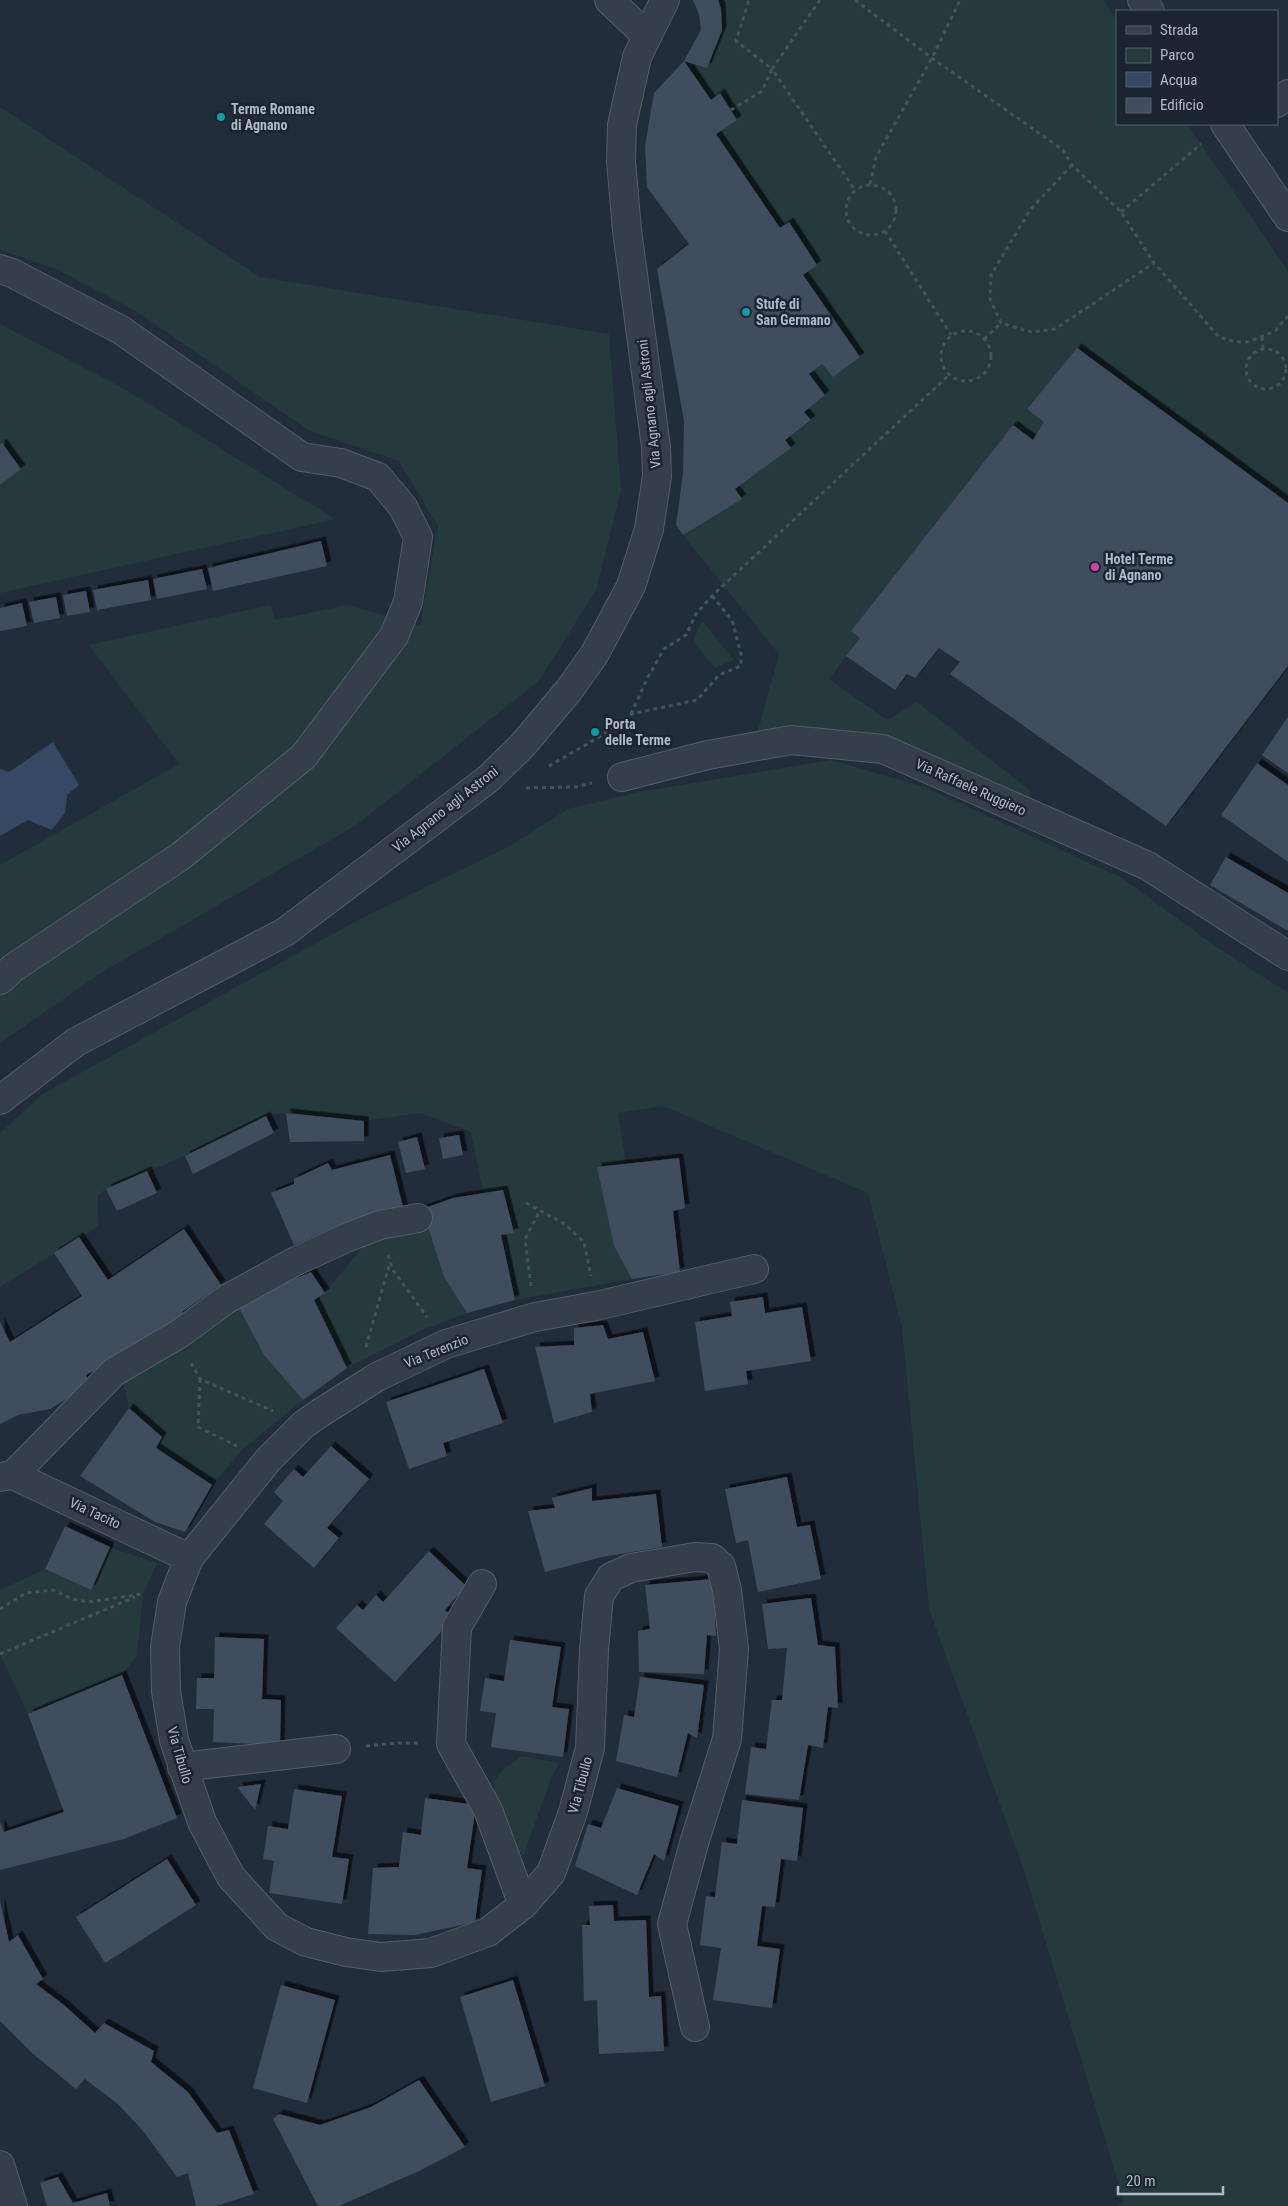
<svg xmlns="http://www.w3.org/2000/svg" width="1288" height="2206" font-family="'Roboto Condensed',sans-serif">
  <style>
    .green { fill: #243a3d }
    .water { fill: #354864 }
    .building { fill: #404d5e; filter: url(#shadow) }
    .lines { fill: none; stroke-linecap: round; stroke-linejoin: round }
    .minor-casing { stroke: #545d6a; stroke-width: 30 }
    .path { stroke: #41575a; stroke-width: 3; stroke-dasharray: 4 4; stroke-linecap: butt }
    .minor { stroke: #353f4c; stroke-width: 28 }
    .culture-dot { fill: #0f9aa8; stroke: #1b2431; stroke-width: 2 }
    .hotel-dot { fill: #d1479c; stroke: #1b2431; stroke-width: 2 }
    .labels { text-anchor: middle; stroke-width: 5; stroke-linejoin: round; paint-order: stroke }
    .poi-label { font-size: 14px; font-weight: bold; fill: #b1bac8; stroke: #1b2431; text-anchor: start }
    .street-label { font-size: 14px; fill: #b1bac8; stroke: #1b2431 }
  </style>
  <defs>
    <filter id="shadow"><feDropShadow dx="4.5" dy="-4.5" stdDeviation="0" flood-color="#0009"/></filter>
  </defs>
  <rect width="100%" height="100%" fill="#222d3c"/>
  <g class="green">
    <path d="M 718,0 L 1103,0 L 1117,21 L 1117,124 L 1187,124 L 1288,271 L 1288,503 L 1077,349 L 1027,408 L 1044,422 L 1033,440 L 1013,425 L 851,631 L 860,638 L 829,679 L 887,720 L 917,702 L 1032,792 L 1026,798 L 894,739 L 756,738 L 779,654 L 683,535 L 735,489 L 791,448 L 785,440 L 811,421 L 804,412 L 825,395 L 809,374 L 822,364 L 833,377 L 859,357 L 803,275 L 817,265 L 789,222 L 780,228 L 716,134 L 737,120 L 720,93 L 711,100 L 684,61 L 707,67 C 717,45 727,25 718,0 Z"/>
    <polygon points="0,107 260,277 609,334 621,490 596,590 539,681 355,826 104,971 0,1043 0,865 179,764 89,645 271,605 275,620 348,605 420,626 438,526 399,461 310,431 136,311 56,269 0,250"/>
    <polygon points="0,324 123,388 335,519 0,593 0,485 21,469 2,444 0,445"/>
    <polygon points="702,621 734,660 715,668 693,641"/>
    <polygon points="831,760 925,787 1122,878 1211,943 1288,993 1288,2206 1116,2206 1124,2202 1025,1873 929,1609 902,1328 868,1193 663,1106 618,1113 626,1164 597,1167 614,1246 632,1279 515,1300 501,1235 514,1232 503,1190 483,1193 471,1132 421,1113 364,1121 286,1113 266,1116 185,1156 106,1189 97,1196 99,1226 0,1287 0,1133 44,1093 360,919 506,848 568,809 639,792"/>
    <polygon points="428,1229 444,1277 467,1313 425,1329 347,1368 314,1300 325,1293 366,1243"/>
    <polygon points="239,1308 264,1355 303,1400 243,1449 212,1485 156,1448 162,1436 129,1408 122,1378"/>
    <polygon points="110,1547 157,1563 143,1594 137,1655 122,1675 28,1714 0,1654 0,1590 45,1569 91,1590"/>
    <polygon points="522,1756 559,1763 552,1776 523,1856 506,1834 497,1816 494,1781 504,1769"/>
  </g>
  <polygon class="water" points="53,742 79,785 67,795 65,813 52,830 28,820 0,836 0,769 9,772"/>
  <g class="building">
    <polygon points="693,0 718,0 721,9 722,30 707,68 684,61 711,100 720,93 737,120 716,134 780,228 789,222 817,265 803,275 860,357 833,377 822,364 809,374 825,395 804,412 811,420 785,440 791,448 735,489 742,499 683,535 676,525 683,474 684,421 657,269 689,244 647,187 645,146 654,93 684,61 701,30 699,14"/>
    <polygon points="1077,348 1288,503 1288,666 1166,826 950,674 960,662 939,648 915,678 907,674 895,690 846,656 860,638 851,631 1013,425 1033,440 1044,422 1027,409"/>
    <polygon points="2,443 21,469 0,485 0,445"/>
    <polygon points="321,541 327,566 213,591 208,568"/>
    <polygon points="202,569 207,589 157,599 153,579"/>
    <polygon points="148,580 151,600 97,610 93,590"/>
    <polygon points="86,591 90,612 67,616 63,595"/>
    <polygon points="56,597 60,618 34,623 29,602"/>
    <polygon points="22,603 27,626 0,631 0,608"/>
    <polygon points="1288,717 1288,773 1262,755"/>
    <polygon points="1257,763 1288,785 1288,862 1221,815"/>
    <polygon points="1226,857 1288,893 1288,931 1210,885"/>
    <polygon points="286,1113 364,1121 364,1141 290,1142"/>
    <polygon points="266,1116 274,1133 193,1174 185,1156"/>
    <polygon points="459,1135 463,1155 443,1159 439,1138"/>
    <polygon points="417,1137 425,1169 406,1173 398,1142"/>
    <polygon points="390,1155 405,1215 346,1222 294,1245 271,1193 294,1184 294,1179 328,1163 332,1170"/>
    <polygon points="679,1158 685,1208 673,1211 680,1272 632,1279 614,1246 597,1167"/>
    <polygon points="147,1171 157,1193 117,1211 106,1189"/>
    <polygon points="503,1190 514,1233 501,1235 515,1300 467,1313 444,1277 422,1209 453,1198"/>
    <polygon points="184,1229 221,1285 182,1312 187,1320 86,1375 90,1384 50,1409 18,1415 0,1424 0,1322 10,1342 82,1296 54,1253 79,1237 108,1280"/>
    <polygon points="311,1272 325,1293 314,1300 347,1368 303,1400 264,1355 239,1308 273,1288"/>
    <polygon points="763,1297 765,1313 802,1307 811,1361 746,1371 748,1384 705,1391 695,1322 732,1316 730,1302"/>
    <polygon points="603,1325 608,1339 643,1332 655,1381 590,1394 592,1412 554,1423 535,1347 574,1345 574,1328"/>
    <polygon points="484,1369 503,1423 443,1443 447,1456 409,1469 386,1402"/>
    <polygon points="129,1408 162,1437 156,1448 212,1485 185,1532 155,1522 80,1476"/>
    <polygon points="331,1446 369,1479 327,1528 339,1538 314,1568 264,1524 283,1501 274,1492 294,1469 303,1477"/>
    <polygon points="787,1477 797,1527 810,1525 821,1579 758,1592 748,1540 736,1543 725,1489"/>
    <polygon points="592,1488 592,1501 656,1494 662,1547 602,1557 545,1572 528,1511 555,1508 552,1498"/>
    <polygon points="65,1526 110,1547 91,1590 45,1569"/>
    <polygon points="429,1551 466,1586 445,1610 454,1618 395,1682 336,1628 357,1605 363,1610 376,1595 383,1602"/>
    <polygon points="713,1579 716,1636 707,1635 704,1674 639,1672 638,1631 650,1629 645,1585"/>
    <polygon points="811,1598 818,1645 835,1647 838,1708 828,1707 823,1748 808,1745 799,1800 745,1794 751,1747 766,1749 772,1700 782,1700 787,1648 768,1649 762,1604"/>
    <polygon points="215,1637 264,1639 262,1699 281,1700 280,1745 213,1742 214,1709 196,1709 197,1678 214,1678"/>
    <polygon points="510,1640 561,1647 552,1707 569,1709 563,1757 491,1747 496,1713 480,1711 485,1678 504,1681"/>
    <polygon points="122,1675 177,1818 124,1839 0,1870 0,1822 4,1832 64,1812 28,1714"/>
    <polygon points="640,1677 704,1685 697,1738 688,1733 677,1777 616,1761 624,1715 634,1717"/>
    <polygon points="261,1784 255,1810 237,1787"/>
    <polygon points="617,1788 679,1806 664,1861 654,1854 637,1895 575,1866 588,1824 601,1828"/>
    <polygon points="294,1789 342,1796 332,1857 349,1859 342,1904 269,1893 274,1861 263,1859 268,1826 288,1829"/>
    <polygon points="425,1798 476,1805 467,1868 482,1870 475,1922 415,1935 368,1934 373,1868 399,1867 403,1832 421,1835"/>
    <polygon points="742,1800 803,1808 797,1861 781,1859 775,1907 762,1906 757,1946 780,1949 772,2008 713,2000 721,1948 700,1945 706,1896 715,1897 722,1842 737,1844"/>
    <polygon points="167,1859 196,1905 105,1963 76,1917"/>
    <polygon points="0,1901 9,1942 18,1935 43,1979 36,1984 64,2005 95,2033 104,2023 154,2051 151,2062 188,2092 217,2133 229,2130 254,2194 216,2206 196,2206 188,2173 177,2177 144,2132 118,2104 85,2079 76,2089 32,2053 0,2021"/>
    <polygon points="613,1905 614,1921 646,1920 649,1997 661,1996 664,2051 599,2054 597,2000 584,2001 582,1925 590,1925 589,1906"/>
    <polygon points="513,1980 545,2086 491,2102 460,1997"/>
    <polygon points="281,1985 335,2000 307,2103 253,2088"/>
    <polygon points="419,2080 465,2147 419,2171 339,2206 318,2206 273,2119 279,2114 320,2125 371,2107"/>
    <polygon points="58,2177 73,2203 107,2193 110,2206 47,2206 40,2183"/>
  </g>
  <g class="lines">
    <defs>
      <g id="minor">
        <polyline points="609,0 647,36"/>
        <polyline points="1142,0 1150,11"/>
        <polyline points="1277,103 1288,94"/>
        <polyline points="1225,124 1288,217"/>
        <polyline points="0,269 12,273 121,330 302,457 341,463 378,477 403,507 418,537 408,602 394,636 304,756 181,856 13,968 0,980"/>
        <polyline points="622,777 708,755 791,740 883,749 1148,866 1288,956"/>
        <polyline points="0,1100 76,1042 285,932 488,779 522,746 569,690 594,655 631,586 649,529 657,476 656,447 627,230 621,161 622,125 637,57 665,0"/>
        <polyline points="13,1475 114,1372 179,1334 227,1299 294,1262 346,1238 380,1225 418,1218"/>
        <polyline points="0,1477 13,1475 189,1558"/>
        <polyline points="482,1584 457,1627 451,1744 488,1810 523,1905"/>
        <polyline points="182,1767 336,1749"/>
        <polyline points="695,2027 672,1924 695,1840 727,1739 734,1649 727,1590 721,1566 712,1558 695,1557 631,1568 611,1577 599,1596 594,1650 590,1748 573,1812 551,1873 523,1905 488,1932 431,1953 381,1957 346,1952 306,1942 277,1927 231,1877 202,1822 174,1740 166,1691 165,1647 172,1602 189,1558 268,1460 303,1425 320,1413 377,1377 446,1344 535,1317 596,1306 754,1269"/>
        <polyline points="0,2165 13,2206"/>
      </g>
    </defs>
    <use href="#minor" class="minor-casing"/>
    <g class="path">
      <polyline points="820,0 772,69 855,190"/>
      <polyline points="855,0 932,58 1063,150 1072,165 1121,212 1154,263 1219,337 1235,342 1248,342 1275,331 1288,316"/>
      <polyline points="731,110 762,91 772,69 736,41 749,0"/>
      <polyline points="1072,165 1030,210 991,275 990,299 1001,323 1031,332 1055,329 1154,263"/>
      <polyline points="870,184 876,157 932,58 960,0"/>
      <circle cx="871" cy="210" r="25"/>
      <polyline points="1121,212 1201,144"/>
      <polyline points="885,231 951,335"/>
      <circle cx="966" cy="356" r="25"/>
      <polyline points="1262,337 1263,348"/>
      <polyline points="984,339 1001,323"/>
      <circle cx="1266" cy="369" r="20"/>
      <polyline points="631,714 648,677 664,649 686,635 696,614 712,596 949,375"/>
      <polyline points="549,766 599,737 631,714 697,700 719,675 741,666 741,654 732,620 712,596"/>
      <polyline points="526,788 576,787 592,783"/>
      <polyline points="526,1203 565,1224 584,1242 591,1276"/>
      <polyline points="388,1255 393,1270 427,1317"/>
      <polyline points="531,1286 525,1239 540,1211"/>
      <polyline points="366,1347 390,1262"/>
      <polyline points="191,1363 200,1379 273,1411"/>
      <polyline points="200,1379 198,1427 237,1446"/>
      <polyline points="0,1609 26,1593 53,1590 73,1599 88,1602 142,1594"/>
      <polyline points="0,1654 135,1597"/>
      <polyline points="366,1746 397,1743 420,1743"/>
    </g>
    <use href="#minor" class="minor"/>
  </g>
  <g class="culture-dot">
    <circle cx="221" cy="117" r="5"/>
    <circle cx="746" cy="312" r="5"/>
    <circle cx="595" cy="732" r="5"/>
  </g>
  <circle class="hotel-dot" cx="1095" cy="567" r="5"/>
  <g class="labels">
    <g class="poi-label">
      <text x="231" y="114">Terme Romane<tspan x="231" dy="16">di Agnano</tspan></text>
      <text x="756" y="309">Stufe di<tspan x="756" dy="16">San Germano</tspan></text>
      <text x="1105" y="564">Hotel Terme<tspan x="1105" dy="16">di Agnano</tspan></text>
      <text x="605" y="729">Porta<tspan x="605" dy="16">delle Terme</tspan></text>
    </g>
    <g class="street-label">
      <text transform="translate(649 404) rotate(-96)" y="5">Via Agnano agli Astroni</text>
      <text transform="translate(971 787) rotate(24)" y="5">Via Raffaele Ruggiero</text>
      <text transform="translate(445 809) rotate(-38)" y="5">Via Agnano agli Astroni</text>
      <text transform="translate(436 1351) rotate(-22)" y="5">Via Terenzio</text>
      <text transform="translate(95 1513) rotate(25)" y="5">Via Tacito</text>
      <text transform="translate(180 1755) rotate(74)" y="5">Via Tibullo</text>
      <text transform="translate(580 1785) rotate(-75)" y="5">Via Tibullo</text>
    </g>
  </g>
  <rect x="1116" y="10" width="162" height="115" fill="#1b2431" stroke="#57606d"/>
  <rect x="1126" y="26" width="25" height="8" fill="#353f4c" stroke="#57606d"/>
  <text x="1160" y="35" font-size="15" fill="#b1bac8">Strada</text>
  <rect x="1126" y="48" width="25" height="15" fill="#243a3d" stroke="#57606d"/>
  <text x="1160" y="60" font-size="15" fill="#b1bac8">Parco</text>
  <rect x="1126" y="72" width="25" height="15" fill="#354864" stroke="#57606d"/>
  <text x="1160" y="85" font-size="15" fill="#b1bac8">Acqua</text>
  <rect x="1126" y="98" width="25" height="15" fill="#404d5e" stroke="#57606d"/>
  <text x="1160" y="110" font-size="15" fill="#b1bac8">Edificio</text>
  <path d="M1118 2186v8h105v-8" fill="none" stroke="#b1bac8" stroke-width="2.5"/>
  <text x="1126" y="2186" font-size="15" fill="#b1bac8" stroke="#1b2431" stroke-width="4" paint-order="stroke">20 m</text>
</svg>
